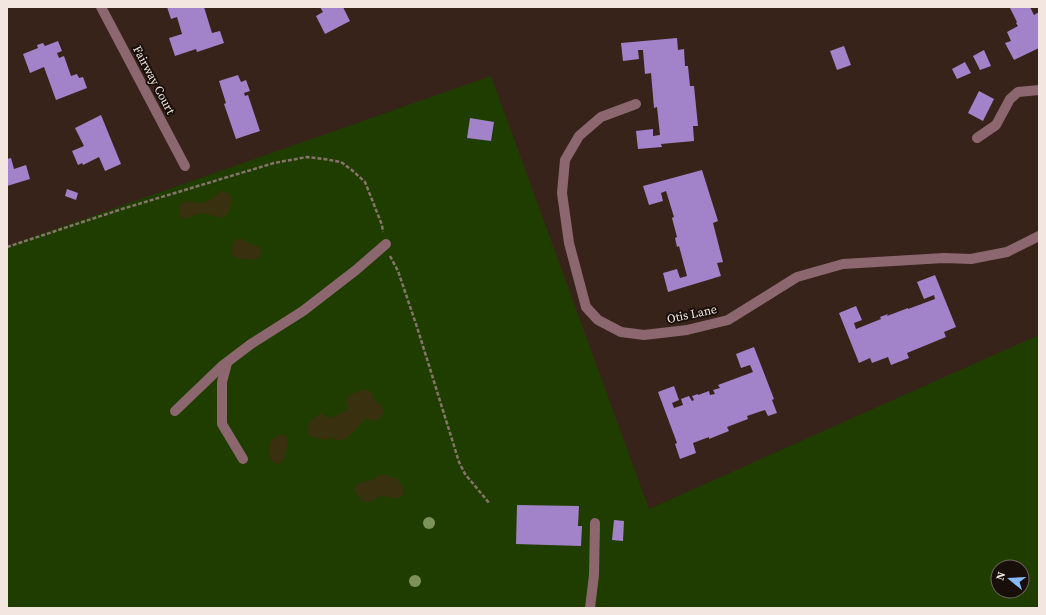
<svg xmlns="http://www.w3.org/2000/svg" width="1046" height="615" font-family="'Source Serif 4',serif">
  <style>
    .green { fill: #203d00; fill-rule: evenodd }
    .sand { fill: #38300f }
    .building { fill: #a283c9 }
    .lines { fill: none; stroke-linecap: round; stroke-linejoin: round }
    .path { stroke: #85746c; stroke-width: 2.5; stroke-dasharray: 4 2; stroke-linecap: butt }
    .minor { stroke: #8c676f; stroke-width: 10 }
    .tree { fill: #7d9258 }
    .labels { text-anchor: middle; stroke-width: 4; stroke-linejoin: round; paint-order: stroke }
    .street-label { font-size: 12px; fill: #f3e6e0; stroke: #180f0b }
  </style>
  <rect width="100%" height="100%" fill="#37231a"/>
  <path class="green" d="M 491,76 L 649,509 L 1039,335 L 1039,608 L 7,608 L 7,246 ZM 998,567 L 1022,567 L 1022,591 L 998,591 Z"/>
  <g class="sand">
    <path d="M 221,191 C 225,190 229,194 232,197 L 229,211 L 225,217 C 216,219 213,214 205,214 C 198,213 191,217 185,219 L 179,216 L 180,206 C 186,197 192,203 201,203 C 208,203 215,196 221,191 Z"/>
    <path d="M 237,239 L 242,239 L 251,244 L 258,246 L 261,251 L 260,256 L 255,260 C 247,257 233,263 232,252 C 232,246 234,243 237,239 Z"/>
    <path d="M 366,389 L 372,393 L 374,399 L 382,407 L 384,412 L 380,418 L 374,421 L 366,418 C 358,426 343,449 331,437 L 327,440 L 316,438 L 308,434 L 309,422 L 321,413 L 330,418 L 344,412 L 348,408 L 346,400 L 349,395 Z"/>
    <path d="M 280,434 L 287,437 C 289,442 286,452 285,457 L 280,463 L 276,464 C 267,459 267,447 272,440 C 274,438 278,436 280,434 Z"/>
    <path d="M 379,475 L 386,475 L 397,479 L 402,486 L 404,492 C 399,503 390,496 381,496 C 377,497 376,500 372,501 C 369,502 366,502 363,502 L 354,490 C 359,478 365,484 374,479 C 376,478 377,477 379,475 Z"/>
  </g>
  <g class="building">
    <polygon points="167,7 204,7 212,33 220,31 224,43 197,52 196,49 175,56 169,38 182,34 177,17 171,19"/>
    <polygon points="320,7 343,7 350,21 325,34 316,16 323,12"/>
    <polygon points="1012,7 1030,7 1034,15 1039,12 1039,48 1014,60 1005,43 1011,41 1007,32 1018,26 1016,23 1017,22 1010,8"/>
    <polygon points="677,38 678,50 684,49 685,66 688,66 690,86 694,86 698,126 693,126 694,141 661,144 662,147 638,149 636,131 653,129 653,136 660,135 657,107 654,108 651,73 645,74 643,50 638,50 639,59 623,61 621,43"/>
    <polygon points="58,41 62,51 57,53 59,58 64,56 71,76 77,74 79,78 83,77 87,88 56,100 44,67 30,73 23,54 38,48 37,45 43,43 45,46"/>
    <polygon points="844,46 851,65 837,70 830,51"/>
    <polygon points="984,50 991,66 980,70 973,56"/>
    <polygon points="965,62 971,73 957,79 952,69"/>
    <polygon points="238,75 241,82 246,80 250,91 244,93 245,96 248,95 260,131 236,139 224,104 226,103 219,81"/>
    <polygon points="979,91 994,99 983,121 968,113"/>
    <polygon points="101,115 121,164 105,171 99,157 83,165 82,163 78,165 72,151 84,146 75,128"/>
    <polygon points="470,118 494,122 491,141 467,138"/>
    <polygon points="11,158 14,169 26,165 30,179 7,186 7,159"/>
    <polygon points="702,170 718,221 713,223 723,262 717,263 721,276 668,292 663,273 677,269 680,278 687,276 679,246 677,247 675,238 677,237 672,218 674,217 666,191 661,193 663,201 649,205 643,186"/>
    <polygon points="67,189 78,193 76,200 65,196"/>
    <polygon points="935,275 956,327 944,332 946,337 907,353 909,358 891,365 888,357 872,363 870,358 859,363 839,313 856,306 862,320 854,323 856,329 881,319 880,317 888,314 887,316 908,308 908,309 935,299 934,295 924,299 917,282"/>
    <polygon points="754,347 774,399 772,400 777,413 768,416 765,410 747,416 748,419 727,427 729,431 709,439 709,437 693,443 696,453 680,459 675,444 677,443 658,392 674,386 679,400 672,403 674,408 683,405 681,399 689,396 692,401 694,400 692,396 698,394 698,395 709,391 710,395 715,394 713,390 720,388 718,385 753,372 750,365 741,368 736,354"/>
    <polygon points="517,505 579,506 578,526 582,526 581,546 516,544"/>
    <polygon points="614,520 624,521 623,541 612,540"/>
  </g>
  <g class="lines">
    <g class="path">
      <polyline points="7,247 122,209 274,163 307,157 324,159 341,162 353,171 365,182 382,225 383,232"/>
      <polyline points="390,256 398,271 417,327 459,462 465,474 490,504"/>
    </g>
    <g class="minor">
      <polyline points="101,7 185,166"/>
      <polyline points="636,104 601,117 579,136 565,160 562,193 569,243 586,307 598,320 621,332 644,335 687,330 728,320 797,277 843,264 944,258 971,259 1007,252 1039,236"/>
      <polyline points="977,138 996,125 1010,99 1018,92 1039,90"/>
      <polyline points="227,363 222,382 222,424 243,459"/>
      <polyline points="175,411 222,366 251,344 303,311 356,270 386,244"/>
      <polyline points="590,608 594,575 595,523"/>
    </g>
  </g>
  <g class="tree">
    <circle cx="429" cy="523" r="6"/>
    <circle cx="415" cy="581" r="6"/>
  </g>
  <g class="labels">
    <g class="street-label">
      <text transform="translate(154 80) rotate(62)" y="4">Fairway Court</text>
      <text transform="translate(692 314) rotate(-12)" y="4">Otis Lane</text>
    </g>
  </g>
  <rect width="1046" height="615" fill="none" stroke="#f3e6e0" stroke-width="16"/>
  <g transform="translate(1010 579) rotate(288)"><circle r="19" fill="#180f0b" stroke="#706560"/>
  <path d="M0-3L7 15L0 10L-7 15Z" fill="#86bbfb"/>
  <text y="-6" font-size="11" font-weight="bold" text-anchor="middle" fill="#f3e6e0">N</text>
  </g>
</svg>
